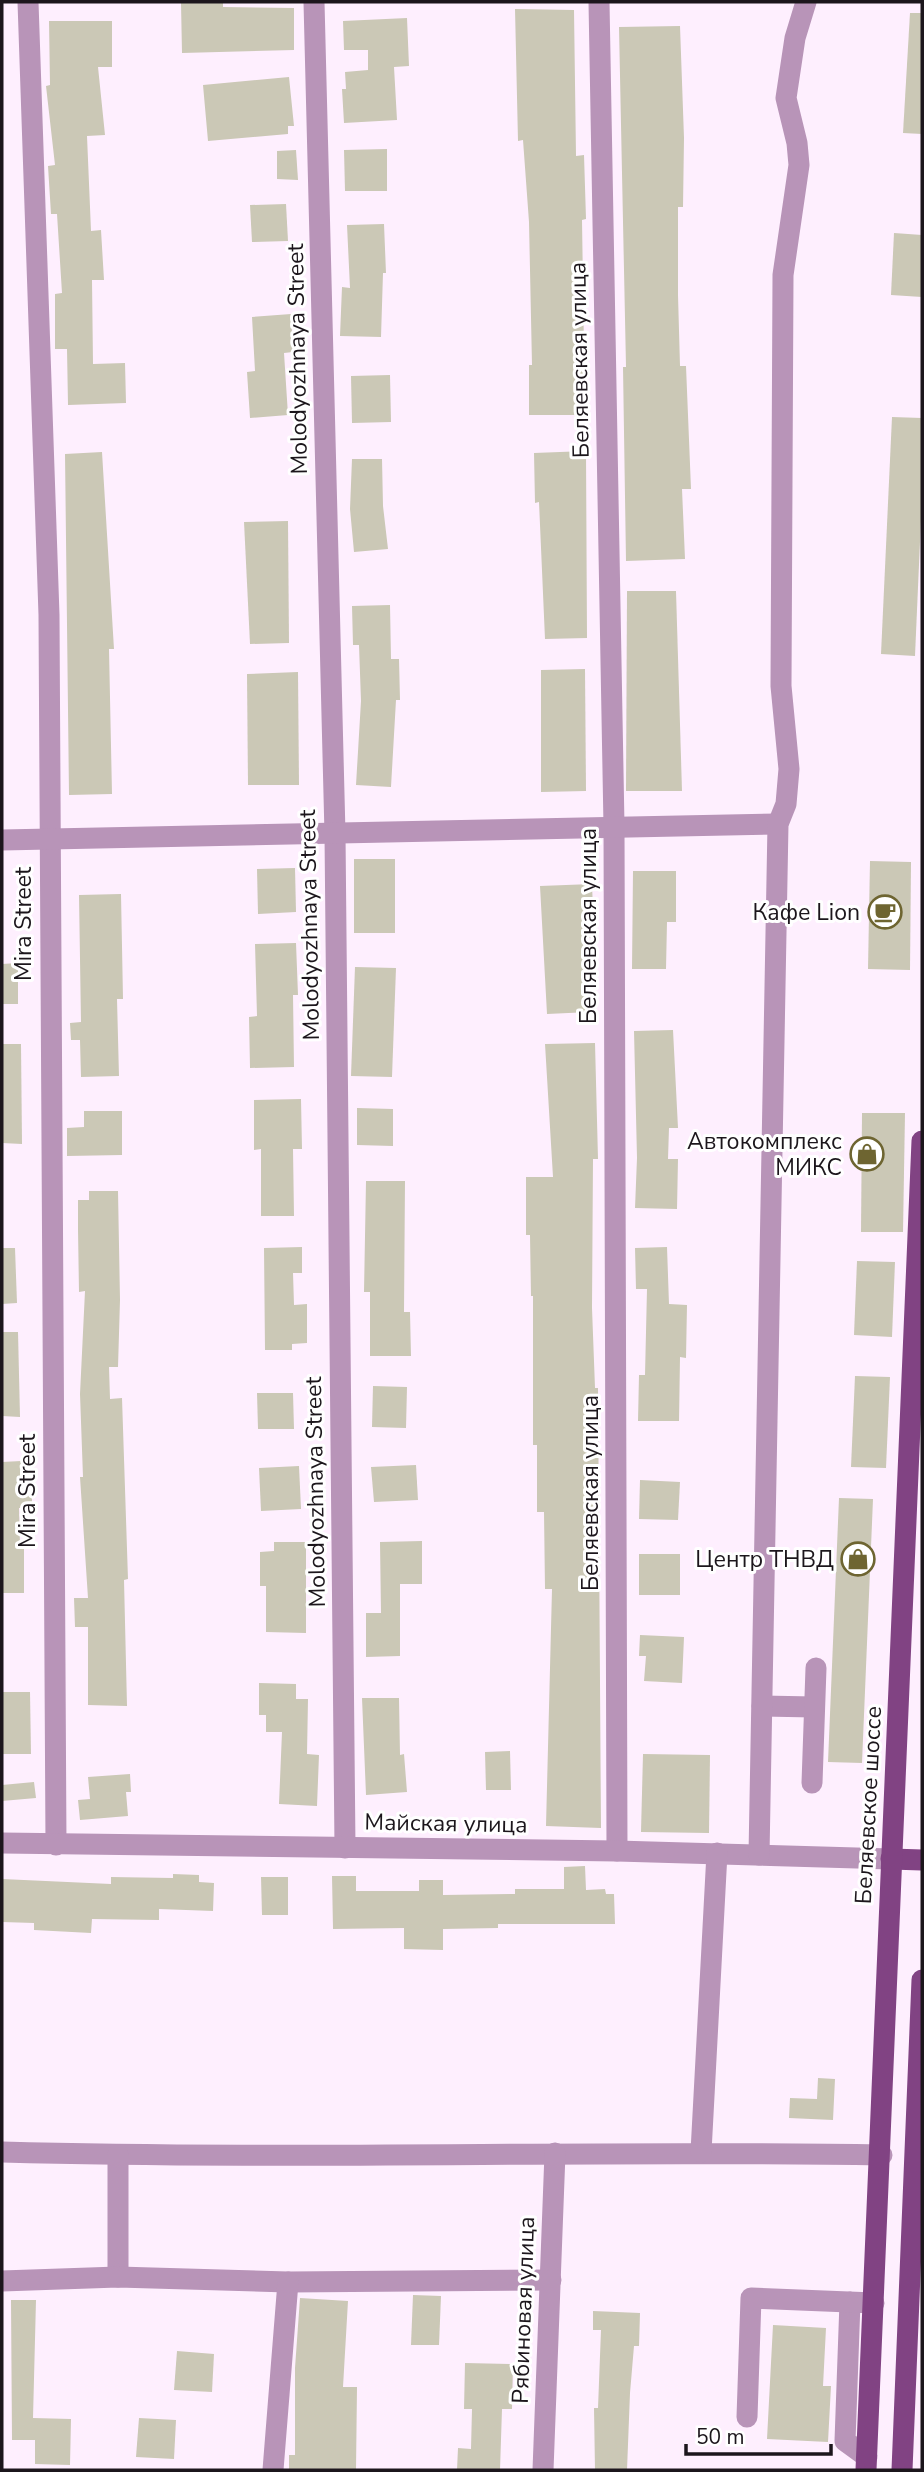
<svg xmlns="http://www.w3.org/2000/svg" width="924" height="2472" font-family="'Nunito Sans',sans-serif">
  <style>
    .building { fill: #cbc8b6 }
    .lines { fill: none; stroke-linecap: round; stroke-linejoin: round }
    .minor { stroke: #b894b8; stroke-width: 21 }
    .major { stroke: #814383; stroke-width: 21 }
    .labels { text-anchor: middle; stroke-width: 6; stroke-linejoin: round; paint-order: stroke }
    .street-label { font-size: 23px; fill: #1c161c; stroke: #fff }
    .poi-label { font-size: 23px; fill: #1c161c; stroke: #fff; text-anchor: end }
  </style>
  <rect width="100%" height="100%" fill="#feeffe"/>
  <g class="building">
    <polygon points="223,2 223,7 294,8 294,50 182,53 181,3"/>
    <polygon points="515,9 574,10 576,156 584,155 586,219 582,220 585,415 529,415 529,365 532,365 529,222 523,140 518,141"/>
    <polygon points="910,13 922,13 922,134 903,133"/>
    <polygon points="407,18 409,66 394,67 397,120 344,123 342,89 346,89 345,72 368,70 368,50 344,50 343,21"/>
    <polygon points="49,21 112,21 112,67 98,67 105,135 87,136 91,231 101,230 104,280 92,280 93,364 125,363 126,403 68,405 67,349 55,349 55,294 62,293 57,214 51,214 48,166 55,165 46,86 50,85"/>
    <polygon points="680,26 684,138 683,207 678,207 678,295 680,366 686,366 691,489 682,489 685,559 626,561 623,367 626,367 619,27"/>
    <polygon points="289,77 294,126 288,126 288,134 208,141 203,85"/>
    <polygon points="387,149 387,191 345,191 344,150"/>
    <polygon points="296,150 298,180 277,179 277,151"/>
    <polygon points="286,204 288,241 252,242 250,205"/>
    <polygon points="384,224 386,273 383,273 381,337 340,336 342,287 350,288 347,225"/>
    <polygon points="894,233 922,235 922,297 891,295"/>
    <polygon points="291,314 293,352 284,353 288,415 250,418 247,372 255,371 252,317"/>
    <polygon points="390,375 391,422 352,423 351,376"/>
    <polygon points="892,417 922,418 922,496 915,656 881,654"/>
    <polygon points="586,451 587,638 545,639 539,502 535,503 534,453"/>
    <polygon points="102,452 114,649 109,649 112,794 69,795 65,454"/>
    <polygon points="352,459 382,459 383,506 388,549 354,552 350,509"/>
    <polygon points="288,521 289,643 250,644 244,522"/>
    <polygon points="627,591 676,591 682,791 626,791"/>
    <polygon points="390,605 391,659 399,659 400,700 396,700 391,787 356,785 361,701 359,645 353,645 352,606"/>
    <polygon points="585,669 586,791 541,792 541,670"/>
    <polygon points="298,672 299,785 248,785 247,674"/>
    <rect x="354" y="859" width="41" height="74"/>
    <polygon points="870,861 911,862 910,970 868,969"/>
    <polygon points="295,868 296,912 258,914 257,869"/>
    <polygon points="633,871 676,871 676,922 667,922 666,969 632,969"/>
    <polygon points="592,884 594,937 587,938 590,1012 547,1014 540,886"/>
    <polygon points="121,894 123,999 117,999 119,1076 81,1077 80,1040 71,1040 70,1023 81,1022 79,895"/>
    <polygon points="296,943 298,995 293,995 294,1067 250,1068 249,1017 257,1016 255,944"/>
    <polygon points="18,963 18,1004 2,1004 2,964"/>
    <polygon points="355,967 396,968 392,1077 351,1076"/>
    <polygon points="673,1030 678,1128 669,1128 668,1159 678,1159 677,1209 635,1208 637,1158 634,1031"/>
    <polygon points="595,1043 598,1159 593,1159 592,1308 595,1388 598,1388 601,1828 546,1826 552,1589 545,1589 544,1512 537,1512 537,1445 533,1445 533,1296 531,1296 530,1235 526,1235 526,1177 553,1177 545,1044"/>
    <polygon points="2,1044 21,1044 22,1144 2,1143"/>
    <polygon points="301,1099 302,1149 293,1149 294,1216 261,1216 261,1149 254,1150 254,1100"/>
    <polygon points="357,1108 393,1109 393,1146 357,1145"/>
    <polygon points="84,1111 122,1111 122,1155 67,1156 67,1128 84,1127"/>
    <polygon points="862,1113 905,1113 903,1232 861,1232"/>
    <polygon points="366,1181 405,1181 404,1312 410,1312 411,1356 370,1356 370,1292 364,1292"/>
    <polygon points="89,1191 118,1191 120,1300 118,1367 109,1367 110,1399 122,1398 128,1579 124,1580 127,1706 88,1705 88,1627 75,1627 74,1598 88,1598 80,1477 83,1477 80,1394 85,1291 79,1292 78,1229 78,1200 89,1200"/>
    <polygon points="302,1247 302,1273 293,1273 294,1305 307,1304 307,1343 292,1344 292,1350 265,1350 264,1248"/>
    <polygon points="667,1247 669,1304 687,1305 686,1358 680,1357 679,1421 638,1421 639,1375 645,1375 647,1289 636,1289 635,1248"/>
    <polygon points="2,1248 15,1248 17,1303 2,1304"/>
    <polygon points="857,1261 895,1262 892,1337 854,1335"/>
    <polygon points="2,1332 18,1332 20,1417 2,1416"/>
    <polygon points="855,1376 890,1377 886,1468 851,1467"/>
    <polygon points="373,1386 407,1387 406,1428 372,1427"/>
    <polygon points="257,1393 293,1393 294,1429 258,1429"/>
    <polygon points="21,1461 22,1479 32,1479 32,1508 19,1508 20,1545 24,1545 24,1593 2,1593 2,1462"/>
    <polygon points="416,1465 418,1500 374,1502 371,1467"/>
    <polygon points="299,1466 301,1509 261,1511 259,1468"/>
    <polygon points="640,1480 680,1482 678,1520 639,1519"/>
    <polygon points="839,1498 873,1499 862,1763 828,1762"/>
    <polygon points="422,1541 422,1584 400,1584 400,1656 366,1657 366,1613 381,1613 380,1542"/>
    <polygon points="274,1542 306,1542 306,1633 266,1632 266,1586 260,1586 260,1552 274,1551"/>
    <rect x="639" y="1554" width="41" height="41"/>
    <polygon points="640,1635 684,1637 682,1683 644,1681 646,1656 639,1656"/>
    <polygon points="259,1683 296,1684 296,1699 308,1699 307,1754 319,1755 317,1806 279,1804 282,1732 266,1732 266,1715 259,1715"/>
    <polygon points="2,1692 30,1692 31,1754 2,1754"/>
    <polygon points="362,1698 399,1698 400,1755 404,1754 407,1792 366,1795"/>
    <polygon points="510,1751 511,1790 486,1790 485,1752"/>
    <polygon points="643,1754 710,1755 709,1833 641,1832"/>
    <polygon points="130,1774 131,1792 126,1792 128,1816 80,1820 78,1800 90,1799 88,1777"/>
    <polygon points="34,1782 36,1798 2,1801 2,1785"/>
    <polygon points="585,1866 586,1890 605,1889 606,1894 614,1894 615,1924 498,1924 498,1928 443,1929 443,1950 404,1949 404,1928 333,1929 332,1876 356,1876 356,1891 419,1891 419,1880 443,1880 443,1895 515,1894 515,1889 564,1889 564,1867"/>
    <polygon points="173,1874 199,1875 199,1882 214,1883 213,1911 159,1909 159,1920 92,1919 91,1933 34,1930 34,1923 2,1922 2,1879 111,1884 111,1877 173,1878"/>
    <polygon points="261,1877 288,1877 288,1915 262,1915"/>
    <polygon points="818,2078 835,2079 833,2120 789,2118 790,2098 817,2099"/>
    <polygon points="413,2295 441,2296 439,2345 411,2345"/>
    <polygon points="300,2298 348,2301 343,2387 357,2387 356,2470 289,2470 289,2455 295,2455 295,2368"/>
    <polygon points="11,2300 36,2300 33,2418 71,2419 70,2465 35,2464 35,2440 12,2440"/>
    <polygon points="593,2311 640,2313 639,2346 634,2346 630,2393 627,2470 595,2470 594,2408 598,2408 601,2330 593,2330"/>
    <polygon points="773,2325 826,2328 823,2386 831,2386 828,2442 767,2439"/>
    <polygon points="177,2351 214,2354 212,2392 174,2390"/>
    <polygon points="465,2363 513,2364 512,2409 502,2409 500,2470 457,2470 458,2448 471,2449 472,2409 464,2409"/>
    <polygon points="139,2418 176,2420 174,2459 136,2457"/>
  </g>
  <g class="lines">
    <g class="minor">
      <polyline points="28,2 49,615 56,1845"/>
      <polyline points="314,2 335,834 345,1848"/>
      <polyline points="599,2 614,826 617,1851"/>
      <polyline points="2,840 778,824"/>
      <polyline points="762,1706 814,1707"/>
      <polyline points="812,1783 816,1668"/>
      <polyline points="2,1843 617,1851 891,1859"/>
      <polyline points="759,1855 778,824 786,804 789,769 781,686 783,275 799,165 797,143 786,98 795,38 806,2"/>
      <path d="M 2,2152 C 295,2160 589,2150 882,2155"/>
      <polyline points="701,2152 717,1853"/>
      <polyline points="118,2155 118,2277"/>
      <polyline points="2,2281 118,2277 288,2282 551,2280"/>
      <polyline points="850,2302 845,2441 867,2457"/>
      <polyline points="747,2417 751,2298 874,2303"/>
      <polyline points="273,2470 288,2282"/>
      <polyline points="543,2470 555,2153"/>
    </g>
    <g class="major">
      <polyline points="891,1859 922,1860"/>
      <polyline points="866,2470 922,1141"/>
      <polyline points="902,2470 922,1980"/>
    </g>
  </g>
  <defs>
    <symbol id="cafe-ring" viewBox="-11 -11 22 22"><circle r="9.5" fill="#fff" stroke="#6e6531" stroke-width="1.5"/><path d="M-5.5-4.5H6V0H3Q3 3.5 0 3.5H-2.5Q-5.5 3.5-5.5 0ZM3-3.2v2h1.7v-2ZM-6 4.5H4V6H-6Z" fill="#6e6531"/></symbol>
    <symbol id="shop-ring" viewBox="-11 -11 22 22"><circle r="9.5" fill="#fff" stroke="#6e6531" stroke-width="1.5"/><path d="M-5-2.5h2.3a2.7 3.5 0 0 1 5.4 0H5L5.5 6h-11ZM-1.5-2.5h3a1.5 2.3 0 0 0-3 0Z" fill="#6e6531"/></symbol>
  </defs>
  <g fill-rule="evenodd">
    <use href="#cafe-ring" x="866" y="893" width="38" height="38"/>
    <use href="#shop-ring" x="848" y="1135" width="38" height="38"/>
    <use href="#shop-ring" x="839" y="1540" width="38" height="38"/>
  </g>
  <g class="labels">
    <g class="street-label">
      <text transform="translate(297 359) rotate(-91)" y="8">Molodyozhnaya Street</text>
      <text transform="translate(579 360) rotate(-91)" y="8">Беляевская улица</text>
      <text transform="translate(23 924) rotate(-90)" y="8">Mira Street</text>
      <text transform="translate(309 925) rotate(-91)" y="8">Molodyozhnaya Street</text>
      <text transform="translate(588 926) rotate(-90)" y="8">Беляевская улица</text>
      <text transform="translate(27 1491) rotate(-90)" y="8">Mira Street</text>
      <text transform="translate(315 1492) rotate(-91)" y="8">Molodyozhnaya Street</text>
      <text transform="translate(590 1493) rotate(-90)" y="8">Беляевская улица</text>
      <text transform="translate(868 1805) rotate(-87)" y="8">Беляевское шоссе</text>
      <text transform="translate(446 1823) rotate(1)" y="8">Майская улица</text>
      <text transform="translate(523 2310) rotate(-88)" y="8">Рябиновая улица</text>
    </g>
    <g class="poi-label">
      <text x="860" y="920">Кафе Lion</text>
      <text x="842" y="1149">Автокомплекс<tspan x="842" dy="26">МИКС</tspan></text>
      <text x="834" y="1567">Центр ТНВД</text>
    </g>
  </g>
  <rect width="924" height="2472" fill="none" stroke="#1c161c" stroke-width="7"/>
  <path d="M686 2444v10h145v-10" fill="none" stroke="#1c161c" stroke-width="3.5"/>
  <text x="696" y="2444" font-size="21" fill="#1c161c" stroke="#ffffff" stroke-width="5" paint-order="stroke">50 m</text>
</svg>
